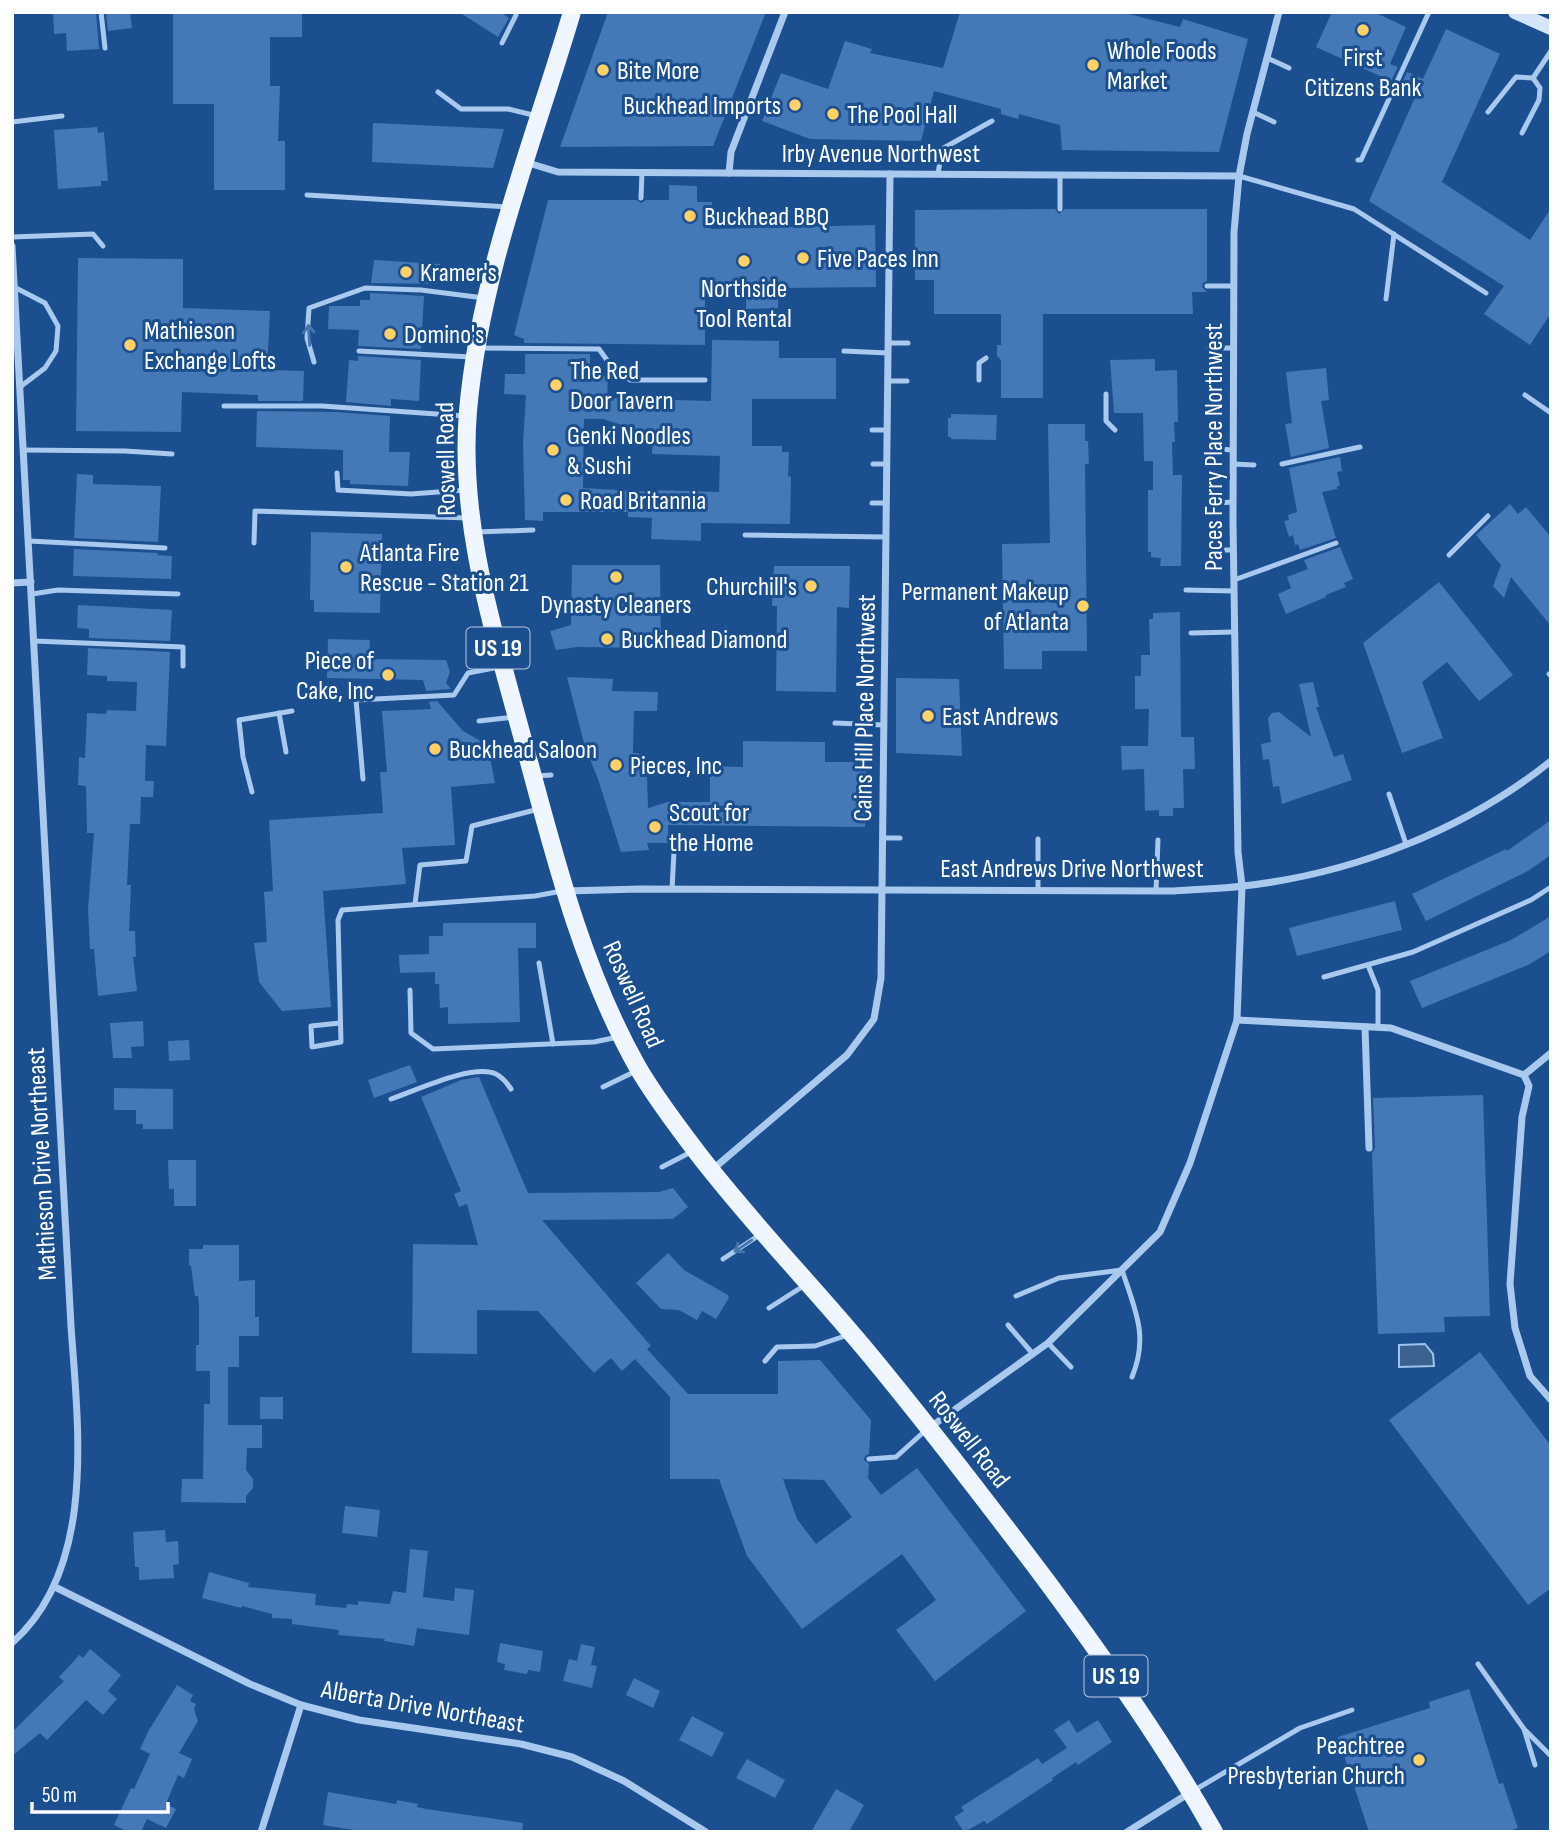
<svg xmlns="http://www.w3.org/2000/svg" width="1563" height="1844" font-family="'Sofia Sans Condensed',sans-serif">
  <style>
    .water { fill: #3c6290; stroke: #9cc4f0; stroke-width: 2 }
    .building { fill: #4478b7; fill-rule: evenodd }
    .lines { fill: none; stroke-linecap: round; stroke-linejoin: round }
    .service { stroke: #a9c9ee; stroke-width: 5 }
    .minor { stroke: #a9c9ee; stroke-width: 7 }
    .secondary { stroke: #d6e6fa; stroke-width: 14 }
    .primary { stroke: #f0f6ff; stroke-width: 18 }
    .oneway { stroke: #4674ac }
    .poi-dot { fill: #ffd166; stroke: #1b4f8f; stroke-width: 2.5 }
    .labels { text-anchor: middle; stroke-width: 6; stroke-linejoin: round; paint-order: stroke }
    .shield { fill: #1b4f8f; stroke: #bbcadd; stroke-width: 2 }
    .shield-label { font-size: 24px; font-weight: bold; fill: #fff }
    .poi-label { font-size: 26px; fill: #fff; stroke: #1b4f8f; text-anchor: start }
    .street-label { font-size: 26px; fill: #fff; stroke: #1b4f8f }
  </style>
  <rect width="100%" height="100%" fill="#1b4f8f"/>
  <polygon class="water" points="1425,1344 1433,1354 1434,1366 1399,1367 1399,1345"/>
  <g class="building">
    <polygon points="53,12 96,12 99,49 67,51 66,33 54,34"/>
    <polygon points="106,12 130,12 132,28 108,31"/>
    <polygon points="173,12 302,12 302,37 270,37 270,86 280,86 278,141 285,141 285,190 214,190 214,104 173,104"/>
    <polygon points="459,12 500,12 509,18 498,37"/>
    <polygon points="608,12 766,12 713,146 560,147"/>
    <polygon points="960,12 1121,12 1180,27 1183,19 1248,39 1219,152 1062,150 1060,125 1019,114 1018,119 1001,114 1001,109 934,91 921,141 810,139 762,121 781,73 828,89 845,41 872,49 870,53 943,68"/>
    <polygon points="1332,12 1374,12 1406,27 1390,64 1398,67 1391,81 1316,47"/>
    <polygon points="1446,29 1500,54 1442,182 1530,240 1551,208 1551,313 1530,345 1484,314 1504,286 1369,201 1417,93 1401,86 1407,72 1423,79"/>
    <polygon points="373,123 504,129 493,168 372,162"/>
    <polygon points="97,127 98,133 104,132 108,181 101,181 101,186 58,189 54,130"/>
    <polygon points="669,185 697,186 697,202 712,202 711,229 875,225 876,287 778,288 778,308 746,309 746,288 705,289 705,345 524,343 524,339 514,335 548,200 636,200 641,203 646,200 669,200"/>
    <polygon points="1055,209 1059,214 1065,209 1207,209 1207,281 1203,283 1202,287 1207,292 1192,292 1193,314 1043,314 1043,398 1001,398 1001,360 997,356 997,345 1001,345 1001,314 934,314 934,280 915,280 915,210"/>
    <polygon points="78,258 183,259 183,308 270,311 267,370 304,371 303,401 258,401 258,395 182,392 181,432 76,431"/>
    <polygon points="374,260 440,264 437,284 371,283"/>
    <polygon points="370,293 424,296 421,349 358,346 359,330 328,329 329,306 360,306 360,300 370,300"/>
    <path d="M 712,340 L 779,341 L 779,358 L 836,358 L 836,399 L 752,399 L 752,446 L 782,446 L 782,452 L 789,452 L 788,476 L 791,477 L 790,524 L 701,523 L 701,541 L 651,539 L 652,518 L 628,517 L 628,512 L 543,512 L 543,521 L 525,520 L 523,443 L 526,395 L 504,394 L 505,374 L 525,374 L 525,354 L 590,354 L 590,375 L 608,376 L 607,398 L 711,401 ZM 584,419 L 603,419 L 653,435 L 652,454 L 720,456 L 719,492 L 652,490 L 652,492 L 583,488 Z"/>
    <polygon points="358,356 421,360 419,401 391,399 391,406 346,402 349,360 358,361"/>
    <polygon points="1155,359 1155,371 1177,370 1178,422 1174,422 1175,442 1172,442 1173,475 1182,475 1181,566 1160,566 1161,558 1151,557 1151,552 1148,552 1148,490 1153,490 1153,461 1144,461 1143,413 1114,413 1110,360"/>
    <polygon points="1326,368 1329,400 1321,401 1329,448 1291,457 1285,424 1292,423 1286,372"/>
    <polygon points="257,411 336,412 390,416 389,452 410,452 408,486 350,484 350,480 343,480 343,450 256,447"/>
    <polygon points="951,414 997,415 996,440 951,439 951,437 948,437 948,418 951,418"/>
    <polygon points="1048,424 1085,424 1085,441 1088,441 1089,464 1085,464 1087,651 1042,651 1042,669 1004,669 1002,544 1050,543"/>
    <polygon points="1340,457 1342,471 1337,472 1340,486 1337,486 1337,489 1322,492 1336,538 1300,550 1298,544 1295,545 1293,535 1289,537 1284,521 1289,520 1288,515 1297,512 1289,468"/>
    <polygon points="77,474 93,475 93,484 161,486 158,542 74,538"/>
    <polygon points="1510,504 1518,514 1526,507 1551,537 1551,626 1511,577 1504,598 1493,586 1501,565 1476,535"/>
    <polygon points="311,532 382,534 380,613 314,612 314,600 310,600"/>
    <polygon points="1340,547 1353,579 1344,583 1346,587 1326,595 1326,597 1286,614 1278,594 1291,588 1287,577 1308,569 1304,560"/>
    <polygon points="74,549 158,553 157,555 172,556 171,579 73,576"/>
    <polygon points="572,565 660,565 661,648 577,647 556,650 550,631 571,625"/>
    <polygon points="774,566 850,566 849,608 837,607 836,692 776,691 777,606 772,606"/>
    <polygon points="1439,582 1513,675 1479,701 1447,662 1422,682 1443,738 1402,753 1363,643"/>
    <polygon points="78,605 172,610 170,641 89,638 89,629 77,628"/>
    <polygon points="1180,612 1181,737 1194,737 1195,769 1183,769 1184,808 1173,808 1173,816 1159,816 1159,810 1145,811 1144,769 1122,770 1121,746 1148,746 1149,709 1135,709 1135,676 1141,676 1141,655 1150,655 1149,619 1153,619 1153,613"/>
    <polygon points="328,639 370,640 369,659 446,660 450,672 446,683 451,689 426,691 423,680 327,678"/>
    <polygon points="88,648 170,652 166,746 146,745 145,781 154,781 153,797 141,797 140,824 130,824 127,885 131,885 129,931 135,931 136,957 133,957 137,991 98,996 94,949 90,949 88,909 94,833 87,833 86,786 78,785 79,757 85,758 87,713 106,714 107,710 136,711 137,682 107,681 107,676 87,675"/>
    <polygon points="567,677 613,679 612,691 658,692 657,711 634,711 633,753 639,753 640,777 647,777 648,808 668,802 710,802 710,766 743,767 743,741 825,742 825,762 866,762 865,827 668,825 668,843 647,843 649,850 621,852 598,779 585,747"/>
    <polygon points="896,678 959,679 962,756 896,753"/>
    <polygon points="1313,682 1319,707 1316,707 1334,757 1343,754 1352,780 1282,804 1279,786 1273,787 1269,759 1263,760 1261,744 1271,742 1268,718 1272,713 1279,712 1311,737 1299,684"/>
    <polygon points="437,701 463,731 479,740 490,758 495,783 451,787 455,845 402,848 406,884 323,891 331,1007 282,1011 259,982 254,943 267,942 264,892 273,891 269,820 383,813 380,772 387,772 382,711 431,709 429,702"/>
    <polygon points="1551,820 1551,855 1528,871 1426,921 1412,894 1506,849 1507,851"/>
    <polygon points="1395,901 1402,930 1297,956 1289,928"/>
    <polygon points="1551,916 1551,951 1528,965 1422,1008 1410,981 1511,940"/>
    <polygon points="443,923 536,923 536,948 518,948 520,1022 448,1024 448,1007 440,1008 439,984 435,984 435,972 400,973 399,955 429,954 429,936 443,936"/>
    <polygon points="143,1021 144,1046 131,1047 132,1058 113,1058 110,1023"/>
    <polygon points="189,1040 190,1060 169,1061 168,1041"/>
    <polygon points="410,1065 417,1082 374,1098 368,1080"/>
    <path d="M 479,1077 L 528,1193 L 659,1192 L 673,1188 L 688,1207 L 673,1219 L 542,1220 L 651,1346 L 647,1349 L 688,1394 L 778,1394 L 778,1361 L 820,1360 L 871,1420 L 869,1454 L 865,1456 L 864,1460 L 869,1464 L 868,1478 L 881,1495 L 917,1468 L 1026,1611 L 935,1681 L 896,1630 L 936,1600 L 902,1554 L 802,1629 L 747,1556 L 719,1479 L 670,1479 L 670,1397 L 635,1359 L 622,1371 L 611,1358 L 594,1373 L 538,1311 L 477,1310 L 477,1354 L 412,1353 L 413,1244 L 478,1245 L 467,1204 L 459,1207 L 454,1194 L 461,1191 L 421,1097 L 461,1080 ZM 783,1479 L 824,1480 L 852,1517 L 816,1544 L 797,1519 Z"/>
    <polygon points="114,1088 173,1089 173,1129 143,1129 143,1124 136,1124 136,1110 114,1110"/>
    <polygon points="1483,1095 1490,1316 1444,1317 1445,1332 1378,1334 1372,1153 1375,1148 1373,1098"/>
    <polygon points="168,1160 196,1160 196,1206 174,1206 174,1189 169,1189"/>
    <polygon points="203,1245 239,1245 239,1281 255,1280 255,1317 259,1317 259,1336 239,1336 239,1367 228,1367 228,1425 262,1425 262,1448 247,1448 246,1470 253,1479 253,1488 246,1496 246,1503 181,1502 182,1479 203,1479 204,1404 210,1404 210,1371 196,1371 196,1345 199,1345 199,1305 198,1296 195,1296 191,1266 189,1265 189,1249 203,1249"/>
    <polygon points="668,1253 684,1270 728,1295 729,1298 716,1319 702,1311 697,1320 679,1310 661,1309 636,1283"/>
    <polygon points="1480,1352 1551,1446 1551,1588 1528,1605 1389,1420"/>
    <rect x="260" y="1397" width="23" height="22"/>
    <polygon points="345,1506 380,1510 377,1537 342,1533"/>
    <polygon points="165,1530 166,1542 178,1541 179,1564 173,1565 174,1578 139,1580 139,1567 135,1567 133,1532"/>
    <polygon points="410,1549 428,1551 423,1597 454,1601 455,1588 474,1590 469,1635 417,1628 414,1646 384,1641 385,1639 338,1635 339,1630 292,1624 292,1619 272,1618 272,1614 242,1606 241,1608 202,1598 209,1572 249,1583 248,1587 316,1594 315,1605 346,1608 347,1604 358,1605 358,1601 390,1604 393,1591 406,1593"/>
    <polygon points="500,1643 543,1651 540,1672 528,1670 527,1674 504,1670 505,1664 497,1662"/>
    <polygon points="581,1644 595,1647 591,1665 597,1666 592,1688 563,1681 569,1659 577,1661"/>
    <polygon points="90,1649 121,1675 108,1691 117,1699 103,1715 86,1700 47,1740 40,1733 12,1756 12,1732 64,1681 59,1677 74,1661 79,1655 83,1658"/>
    <polygon points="634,1678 660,1691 653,1708 626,1695"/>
    <polygon points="177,1685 193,1695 190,1701 196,1704 194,1709 198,1721 179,1753 192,1759 184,1778 178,1775 166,1804 176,1809 166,1828 147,1819 141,1832 128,1832 114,1825 131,1788 134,1789 150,1754 140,1749 149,1730"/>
    <polygon points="1469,1689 1499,1784 1503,1783 1518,1828 1507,1832 1369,1832 1338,1737 1430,1708 1429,1702"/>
    <polygon points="692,1716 724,1733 712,1757 679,1740"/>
    <polygon points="1069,1720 1077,1733 1098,1720 1112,1742 1078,1765 1076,1762 1052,1778 1053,1780 987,1824 984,1821 964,1832 954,1817 964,1811 961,1807 1038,1758 1042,1764 1067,1748 1054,1730"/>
    <polygon points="747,1759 785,1780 775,1798 736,1778"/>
    <polygon points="836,1789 864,1805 849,1832 811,1832"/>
    <polygon points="328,1792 396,1804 397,1800 418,1804 417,1807 426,1809 523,1823 522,1832 367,1832 323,1825"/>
  </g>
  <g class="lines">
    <g class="service">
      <polyline points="101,12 105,48"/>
      <polyline points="502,43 516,15 515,12"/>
      <polyline points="1267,58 1289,68"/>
      <polyline points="438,92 461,109 508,109 537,116"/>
      <polyline points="1253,112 1274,122"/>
      <polyline points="1488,112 1516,77 1533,78 1551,51"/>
      <polyline points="12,122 62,116"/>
      <polyline points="1522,133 1539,100 1540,88 1533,78"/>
      <polyline points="1358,160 1361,160 1429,12"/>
      <polyline points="938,174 942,149 992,121"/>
      <polyline points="1239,176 1354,209 1486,293"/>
      <polyline points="307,195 509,207"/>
      <polyline points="641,198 642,172"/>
      <polyline points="1060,209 1060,175"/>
      <polyline points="12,237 93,234 103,246"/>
      <polyline points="1207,286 1234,286"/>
      <polyline points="14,287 45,303 58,326 56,351 45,368 20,387"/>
      <polyline points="1386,299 1394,234"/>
      <polyline points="888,343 908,343"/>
      <polyline points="479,348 599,349 614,370 630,380 705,380"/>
      <polyline points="1209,348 1233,348"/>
      <polyline points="359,351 471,357"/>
      <polyline points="844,351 888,353"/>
      <polyline points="314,362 307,338 309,308 365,288 421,290 484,298"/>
      <polyline points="979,380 979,363 986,358"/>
      <polyline points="888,381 907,381"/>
      <polyline points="1106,394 1106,421 1115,430"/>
      <polyline points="1525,395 1551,413"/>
      <polyline points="224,406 322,406 465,416"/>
      <polyline points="872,430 887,430"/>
      <polyline points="1218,449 1233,450"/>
      <polyline points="24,450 125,451 172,454"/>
      <polyline points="873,464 887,464"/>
      <polyline points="1233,464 1254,465"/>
      <polyline points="1282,464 1360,447"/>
      <polyline points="337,473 338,490 411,494 465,490"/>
      <polyline points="872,503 887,503"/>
      <polyline points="1217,503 1233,502"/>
      <polyline points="476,532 533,530"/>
      <polyline points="745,535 886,537"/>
      <polyline points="29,541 165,548"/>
      <polyline points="254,543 255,511 468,518"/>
      <polyline points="1218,550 1233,550"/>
      <polyline points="1449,555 1488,516"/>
      <polyline points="1234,580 1336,543"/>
      <polyline points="1186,590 1234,591"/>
      <polyline points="32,594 58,590 178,594"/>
      <polyline points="1191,633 1235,632"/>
      <polyline points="34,641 183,647 183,666"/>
      <polyline points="1549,674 1551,676"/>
      <polyline points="279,713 286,752"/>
      <polyline points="479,721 514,717"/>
      <polyline points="835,723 884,725"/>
      <polyline points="536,776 551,775"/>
      <polyline points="363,779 356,700 454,695 468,673 499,667"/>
      <polyline points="252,792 243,757 239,720 292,711"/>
      <polyline points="1389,794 1406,844"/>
      <polyline points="883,838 900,838"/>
      <polyline points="1038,839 1038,890"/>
      <polyline points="672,889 674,852"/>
      <polyline points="1156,891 1158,840"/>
      <polyline points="415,904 420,865 466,861 472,826 539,809"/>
      <polyline points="539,963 553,1044"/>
      <polyline points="1368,965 1378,990 1378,1028"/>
      <polyline points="1324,977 1413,952 1531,900 1551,887"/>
      <polyline points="410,990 411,1033 433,1049 594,1042 618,1037"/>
      <polyline points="340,1023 311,1026 312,1047 341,1042 338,920 342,910 535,896 562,891"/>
      <polyline points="603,1087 636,1071"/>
      <path d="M 391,1099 C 415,1091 473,1063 496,1074 C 502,1077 507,1083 511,1089"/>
      <polyline points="662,1167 693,1151"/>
      <polyline points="723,1259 761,1234"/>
      <path d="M 1016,1296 L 1059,1278 L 1122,1270 C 1135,1310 1149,1336 1132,1377"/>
      <polyline points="769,1308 805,1285"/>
      <polyline points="1008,1325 1033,1354"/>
      <polyline points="1048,1343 1071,1367"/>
      <polyline points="765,1361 777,1347 815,1346 848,1335"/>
      <polyline points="869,1459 896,1457 926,1430"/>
      <polyline points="1478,1664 1524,1729 1535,1765"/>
      <polyline points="1526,1731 1551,1756"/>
      <polyline points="1193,1791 1300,1728 1352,1710"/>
    </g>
    <g class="minor">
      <polyline points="525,162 558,172 1239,176"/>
      <polyline points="729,173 731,152 785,12"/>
      <path d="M 12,246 L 71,1326 C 78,1427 97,1568 12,1643"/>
      <polyline points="12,583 31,582"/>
      <path d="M 565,891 L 640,889 L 1174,891 C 1197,889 1220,889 1243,886 C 1352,874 1465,830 1551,761"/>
      <polyline points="1237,1020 1391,1028 1524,1075"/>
      <polyline points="1365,1027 1369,1148"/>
      <polyline points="1551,1053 1524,1075 1529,1086 1522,1117 1510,1284 1515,1328 1530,1376 1551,1400"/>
      <polyline points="713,1169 847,1055 874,1019 881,978 890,174"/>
      <polyline points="929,1428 1048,1343 1160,1232 1190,1163 1237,1020 1242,886 1238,852 1233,522 1234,232 1239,176 1247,134 1279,12"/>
      <polyline points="55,1587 250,1684 301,1705 359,1720 521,1744 572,1757 624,1781 706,1832"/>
      <polyline points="261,1832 301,1705"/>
      <polyline points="1127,1832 1191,1792"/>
    </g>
    <polyline class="secondary" points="1515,12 1551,28"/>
    <path class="primary" d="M 572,12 C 533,144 480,273 468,411 C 459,519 491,622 519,725 C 551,841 578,961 637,1066 C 654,1096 675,1123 696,1151 C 750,1222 813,1286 870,1355 C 931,1429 990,1506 1048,1583 C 1107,1663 1165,1745 1214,1832"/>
  </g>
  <defs><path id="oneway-shaft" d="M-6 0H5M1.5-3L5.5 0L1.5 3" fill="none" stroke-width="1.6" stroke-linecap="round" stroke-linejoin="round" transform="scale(1.75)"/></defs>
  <g class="oneway">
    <use href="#oneway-shaft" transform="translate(309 335) rotate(-94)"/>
    <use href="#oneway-shaft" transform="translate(743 1246) rotate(146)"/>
  </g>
  <g class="poi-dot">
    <circle cx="1363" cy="30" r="7"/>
    <circle cx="1093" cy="65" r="7"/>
    <circle cx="603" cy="70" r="7"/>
    <circle cx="795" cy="105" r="7"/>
    <circle cx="833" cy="114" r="7"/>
    <circle cx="690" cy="216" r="7"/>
    <circle cx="803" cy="258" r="7"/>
    <circle cx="744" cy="261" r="7"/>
    <circle cx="406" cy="272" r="7"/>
    <circle cx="390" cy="334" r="7"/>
    <circle cx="130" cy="345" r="7"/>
    <circle cx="556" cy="385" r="7"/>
    <circle cx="553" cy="450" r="7"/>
    <circle cx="566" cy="500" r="7"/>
    <circle cx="346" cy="567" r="7"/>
    <circle cx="616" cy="577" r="7"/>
    <circle cx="811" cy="586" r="7"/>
    <circle cx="1083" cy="606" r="7"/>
    <circle cx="607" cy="639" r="7"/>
    <circle cx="388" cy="675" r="7"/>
    <circle cx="928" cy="716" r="7"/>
    <circle cx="435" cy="749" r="7"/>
    <circle cx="616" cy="765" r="7"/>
    <circle cx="655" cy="827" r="7"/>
    <circle cx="1419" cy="1760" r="7"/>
  </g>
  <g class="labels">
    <g class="shield">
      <rect x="466.5" y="627.5" width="63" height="41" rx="5"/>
      <rect x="1084.5" y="1655.5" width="63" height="41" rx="5"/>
    </g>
    <g class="shield-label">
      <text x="498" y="656">US 19</text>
      <text x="1116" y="1684">US 19</text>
    </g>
    <g class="poi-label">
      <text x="1107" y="59">Whole Foods<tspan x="1107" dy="30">Market</tspan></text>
      <text x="1363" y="66" text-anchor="middle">First<tspan x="1363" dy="30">Citizens Bank</tspan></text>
      <text x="617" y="79">Bite More</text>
      <text x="781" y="114" text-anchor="end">Buckhead Imports</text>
      <text x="847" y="123">The Pool Hall</text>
      <text x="704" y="225">Buckhead BBQ</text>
      <text x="817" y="267">Five Paces Inn</text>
      <text x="420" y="281">Kramer's</text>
      <text x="744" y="297" text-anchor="middle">Northside<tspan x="744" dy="30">Tool Rental</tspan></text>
      <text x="144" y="339">Mathieson<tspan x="144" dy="30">Exchange Lofts</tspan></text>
      <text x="404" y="343">Domino's</text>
      <text x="570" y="379">The Red<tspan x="570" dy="30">Door Tavern</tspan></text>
      <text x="567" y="444">Genki Noodles<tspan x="567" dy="30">&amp; Sushi</tspan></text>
      <text x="580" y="509">Road Britannia</text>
      <text x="360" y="561">Atlanta Fire<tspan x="360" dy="30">Rescue - Station 21</tspan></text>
      <text x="797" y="595" text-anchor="end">Churchill's</text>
      <text x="1069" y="600" text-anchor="end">Permanent Makeup<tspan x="1069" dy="30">of Atlanta</tspan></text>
      <text x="616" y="613" text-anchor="middle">Dynasty Cleaners</text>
      <text x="621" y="648">Buckhead Diamond</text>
      <text x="374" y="669" text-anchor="end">Piece of<tspan x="374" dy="30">Cake, Inc</tspan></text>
      <text x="942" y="725">East Andrews</text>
      <text x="449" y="758">Buckhead Saloon</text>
      <text x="630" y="774">Pieces, Inc</text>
      <text x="669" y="821">Scout for<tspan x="669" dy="30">the Home</tspan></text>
      <text x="1405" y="1754" text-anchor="end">Peachtree<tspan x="1405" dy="30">Presbyterian Church</tspan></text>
    </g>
    <g class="street-label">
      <text x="881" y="162">Irby Avenue Northwest</text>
      <text transform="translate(1213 447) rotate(-90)" y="9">Paces Ferry Place Northwest</text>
      <text transform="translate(445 459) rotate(-91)" y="9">Roswell Road</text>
      <text transform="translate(864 708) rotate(-89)" y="9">Cains Hill Place Northwest</text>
      <text x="1072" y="877">East Andrews Drive Northwest</text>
      <text transform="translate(634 994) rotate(66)" y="9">Roswell Road</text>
      <text transform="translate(41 1164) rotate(-93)" y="9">Mathieson Drive Northeast</text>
      <text transform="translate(970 1439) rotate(52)" y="9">Roswell Road</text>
      <text transform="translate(423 1706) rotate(10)" y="9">Alberta Drive Northeast</text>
    </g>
  </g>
  <rect width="1563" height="1844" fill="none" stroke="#ffffff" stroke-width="28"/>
  <path d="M32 1802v10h136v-10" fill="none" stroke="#ffffff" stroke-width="3.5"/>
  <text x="42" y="1802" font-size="21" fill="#ffffff" stroke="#1b4f8f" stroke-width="5" paint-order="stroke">50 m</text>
</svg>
